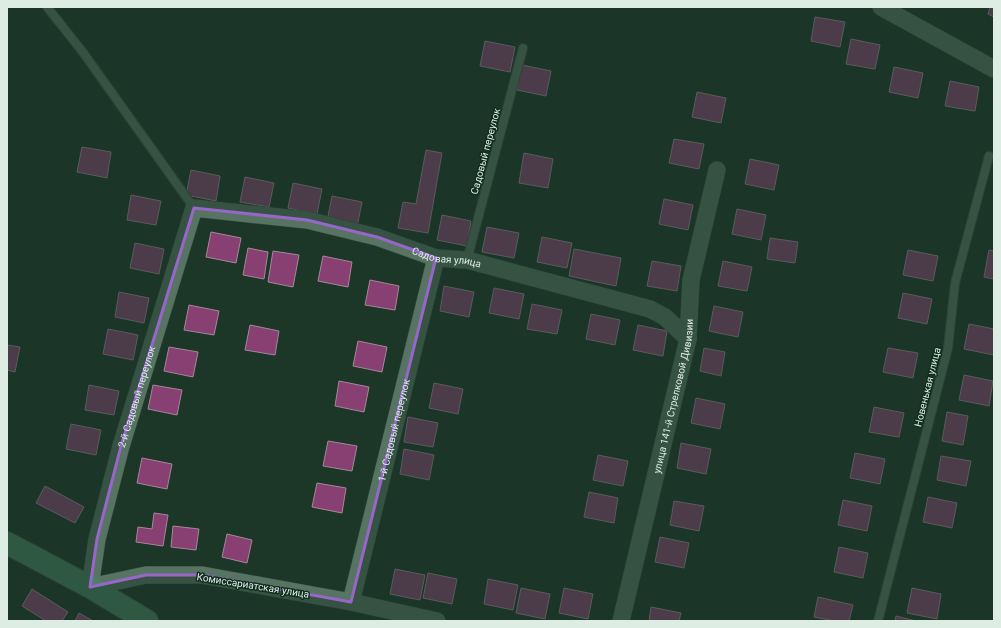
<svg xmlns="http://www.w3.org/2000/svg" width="1001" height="628" font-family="Roboto,sans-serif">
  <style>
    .building { fill: #874071; stroke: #a48799 }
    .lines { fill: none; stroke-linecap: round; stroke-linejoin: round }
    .service-casing { stroke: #3c5448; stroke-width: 10 }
    .minor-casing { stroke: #3c5448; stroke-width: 18 }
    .secondary-casing { stroke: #3c5448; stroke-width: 24 }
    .service { stroke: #577463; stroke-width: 8 }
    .minor { stroke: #577463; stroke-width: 17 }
    .secondary { stroke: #488265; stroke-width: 22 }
    .marked { fill: none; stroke: #9866ca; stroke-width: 3; stroke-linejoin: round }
    .labels { text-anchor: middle; stroke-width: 3; stroke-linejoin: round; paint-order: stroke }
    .street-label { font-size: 10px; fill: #ddede4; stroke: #112d1f }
  </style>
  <rect width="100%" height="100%" fill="#1c3728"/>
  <g class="building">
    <polygon points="990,7 994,7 994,17 988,14"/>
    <polygon points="815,17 845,22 840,47 811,41"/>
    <polygon points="851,39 880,45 875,69 846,64"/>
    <polygon points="485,41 515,47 510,72 480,66"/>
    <polygon points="522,65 551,71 546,96 517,90"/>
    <polygon points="894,67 923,73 918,98 889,92"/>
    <polygon points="950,81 979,87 975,111 945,106"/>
    <polygon points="697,92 726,98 721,123 692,117"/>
    <polygon points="674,139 704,144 699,169 669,163"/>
    <polygon points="82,147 111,152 107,178 77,172"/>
    <polygon points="426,150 442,153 428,233 398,228 403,202 416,204"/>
    <polygon points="524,153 553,159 548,188 519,183"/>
    <polygon points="750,159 779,165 774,190 745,184"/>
    <polygon points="191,170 220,176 216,201 186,195"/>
    <polygon points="245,177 274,183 269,207 240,202"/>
    <polygon points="293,183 322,189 317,214 288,208"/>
    <polygon points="131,195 161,201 156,225 127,220"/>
    <polygon points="332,196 362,202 357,227 327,221"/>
    <polygon points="664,199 693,205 688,230 659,224"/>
    <polygon points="737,209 766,215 761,240 732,234"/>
    <polygon points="442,215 471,221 467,246 437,240"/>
    <polygon points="487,227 519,233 514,258 482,252"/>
    <polygon points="211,232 241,238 236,263 206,257"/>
    <polygon points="542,237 572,243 567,268 537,262"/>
    <polygon points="770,238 798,242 795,263 767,259"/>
    <polygon points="135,243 164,249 159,274 130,268"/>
    <polygon points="248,248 268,252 264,279 243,275"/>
    <polygon points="574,249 621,258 616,286 569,276"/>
    <polygon points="908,250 938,256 933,281 903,275"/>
    <polygon points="989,250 994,251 994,279 984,277"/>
    <polygon points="273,251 299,255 293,287 268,282"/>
    <polygon points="323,256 352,262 348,287 318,281"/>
    <polygon points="652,261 681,266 677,291 647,286"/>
    <polygon points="723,261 752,267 747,291 718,286"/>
    <polygon points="370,280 399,286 395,310 365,305"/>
    <polygon points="444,286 474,292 469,317 440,311"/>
    <polygon points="494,288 524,294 519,319 489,313"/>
    <polygon points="119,292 149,298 144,323 115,317"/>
    <polygon points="903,293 932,299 927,324 898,318"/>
    <polygon points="532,304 562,310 557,334 527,329"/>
    <polygon points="189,305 219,311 214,335 184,330"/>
    <polygon points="714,306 743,312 738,337 709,331"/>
    <polygon points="591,314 620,320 615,345 586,339"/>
    <polygon points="969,324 994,329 994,355 964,349"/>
    <polygon points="250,325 279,331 275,355 245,350"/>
    <polygon points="638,325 667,331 663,356 633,350"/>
    <polygon points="108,329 138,335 133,360 103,354"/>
    <polygon points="358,341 387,347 382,372 353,366"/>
    <polygon points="7,345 20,347 15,372 7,370"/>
    <polygon points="169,347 198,352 193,377 164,371"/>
    <polygon points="704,348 725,352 721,376 700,371"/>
    <polygon points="888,348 918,353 913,378 883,372"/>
    <polygon points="964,375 993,381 989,406 959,400"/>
    <polygon points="339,381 369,387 364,412 335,406"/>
    <polygon points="434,383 463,389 458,414 429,408"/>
    <polygon points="89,385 119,391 114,415 85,410"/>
    <polygon points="153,385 182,390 177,415 148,409"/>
    <polygon points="696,398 725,404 720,429 691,423"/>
    <polygon points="874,407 904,413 899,437 869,432"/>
    <polygon points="947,412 968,416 963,445 942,441"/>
    <polygon points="408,417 438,423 433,447 404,442"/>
    <polygon points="71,424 101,430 96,455 66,449"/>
    <polygon points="328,441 357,446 352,471 323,466"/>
    <polygon points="681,443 711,449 706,474 677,468"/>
    <polygon points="404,449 434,455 429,480 400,474"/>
    <polygon points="855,453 885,459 880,484 850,478"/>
    <polygon points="598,455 628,461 623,486 593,480"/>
    <polygon points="941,456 971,461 966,486 937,480"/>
    <polygon points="142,458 172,464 167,489 137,483"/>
    <polygon points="317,483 346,488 342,513 312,507"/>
    <polygon points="45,486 84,507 75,523 36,503"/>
    <polygon points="589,492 618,498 614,523 584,517"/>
    <polygon points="928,497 957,503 952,528 923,522"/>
    <polygon points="843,500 872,506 867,531 838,525"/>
    <polygon points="674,501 704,506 699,531 670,525"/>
    <polygon points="154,513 168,515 163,546 136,542 138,527 152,529"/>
    <polygon points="173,526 199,529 196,550 171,547"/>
    <polygon points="227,534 252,540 247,563 222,557"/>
    <polygon points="660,537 689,543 684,568 655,562"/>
    <polygon points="839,547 868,553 863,578 834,572"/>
    <polygon points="395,569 425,575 420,600 390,594"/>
    <polygon points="428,573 457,579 452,604 423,598"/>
    <polygon points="488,579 518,585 513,610 484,604"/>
    <polygon points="521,588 550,594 545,619 516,613"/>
    <polygon points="564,588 593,594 588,619 559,613"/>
    <polygon points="912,588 941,594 937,619 907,613"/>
    <polygon points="32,589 68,612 62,621 46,621 22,606"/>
    <polygon points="818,597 853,605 849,621 834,621 814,617"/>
    <polygon points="651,607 681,613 679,621 649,621"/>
    <polygon points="79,613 93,621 75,621"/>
    <polygon points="896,616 916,621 895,621"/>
  </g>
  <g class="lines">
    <defs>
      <g id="service">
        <polyline points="47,7 82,51 194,208"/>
        <polyline points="467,260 523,48"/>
        <polyline points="878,621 948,348 955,283 989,156"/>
      </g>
      <g id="minor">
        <polyline points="881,7 994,69"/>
        <path id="s1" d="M 351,602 L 436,258"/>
        <path id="s2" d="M 437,621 L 351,602 L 202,575 L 146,575 L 90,587 L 97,539 L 121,446 L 194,208 L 307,220 L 377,237 L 436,258 L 467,260 L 650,309 L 665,317 L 688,339"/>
        <path id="s3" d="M 621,621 L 688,339 L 691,280 L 717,170"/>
      </g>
      <polyline id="secondary" points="7,543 90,587 147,621"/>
    </defs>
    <use href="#service" class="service-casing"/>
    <use href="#minor" class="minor-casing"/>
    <use href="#secondary" class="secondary-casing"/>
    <use href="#service" class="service"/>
    <use href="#minor" class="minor"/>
    <use href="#secondary" class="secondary"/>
  </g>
  <path d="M0 0H1001V628H0ZM 194,208 L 307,220 L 377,237 L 436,258 L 351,602 L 202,575 L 146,575 L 90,587 L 97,539 L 121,446 Z" fill="#1c3728" fill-opacity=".55" fill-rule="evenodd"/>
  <path class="marked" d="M 194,208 L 307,220 L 377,237 L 436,258 L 351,602 L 202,575 L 146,575 L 90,587 L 97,539 L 121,446 Z"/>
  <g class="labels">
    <g class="street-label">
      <text transform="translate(485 151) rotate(-75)" y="4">Садовый переулок</text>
      <text dy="4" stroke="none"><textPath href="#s2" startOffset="1005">Садовая улица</textPath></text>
      <text transform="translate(927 387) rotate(-76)" y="4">Новенькая улица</text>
      <text dy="4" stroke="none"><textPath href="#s2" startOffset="549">2-й Садовый переулок</textPath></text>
      <text dy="4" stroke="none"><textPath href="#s3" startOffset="231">улица 141-й Стрелковой Дивизии</textPath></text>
      <text dy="4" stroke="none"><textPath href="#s1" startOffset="177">1-й Садовый переулок</textPath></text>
      <text transform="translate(253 585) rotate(9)" y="4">Комиссариатская улица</text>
    </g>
  </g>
  <rect width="1001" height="628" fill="none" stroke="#ddede4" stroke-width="16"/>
</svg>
